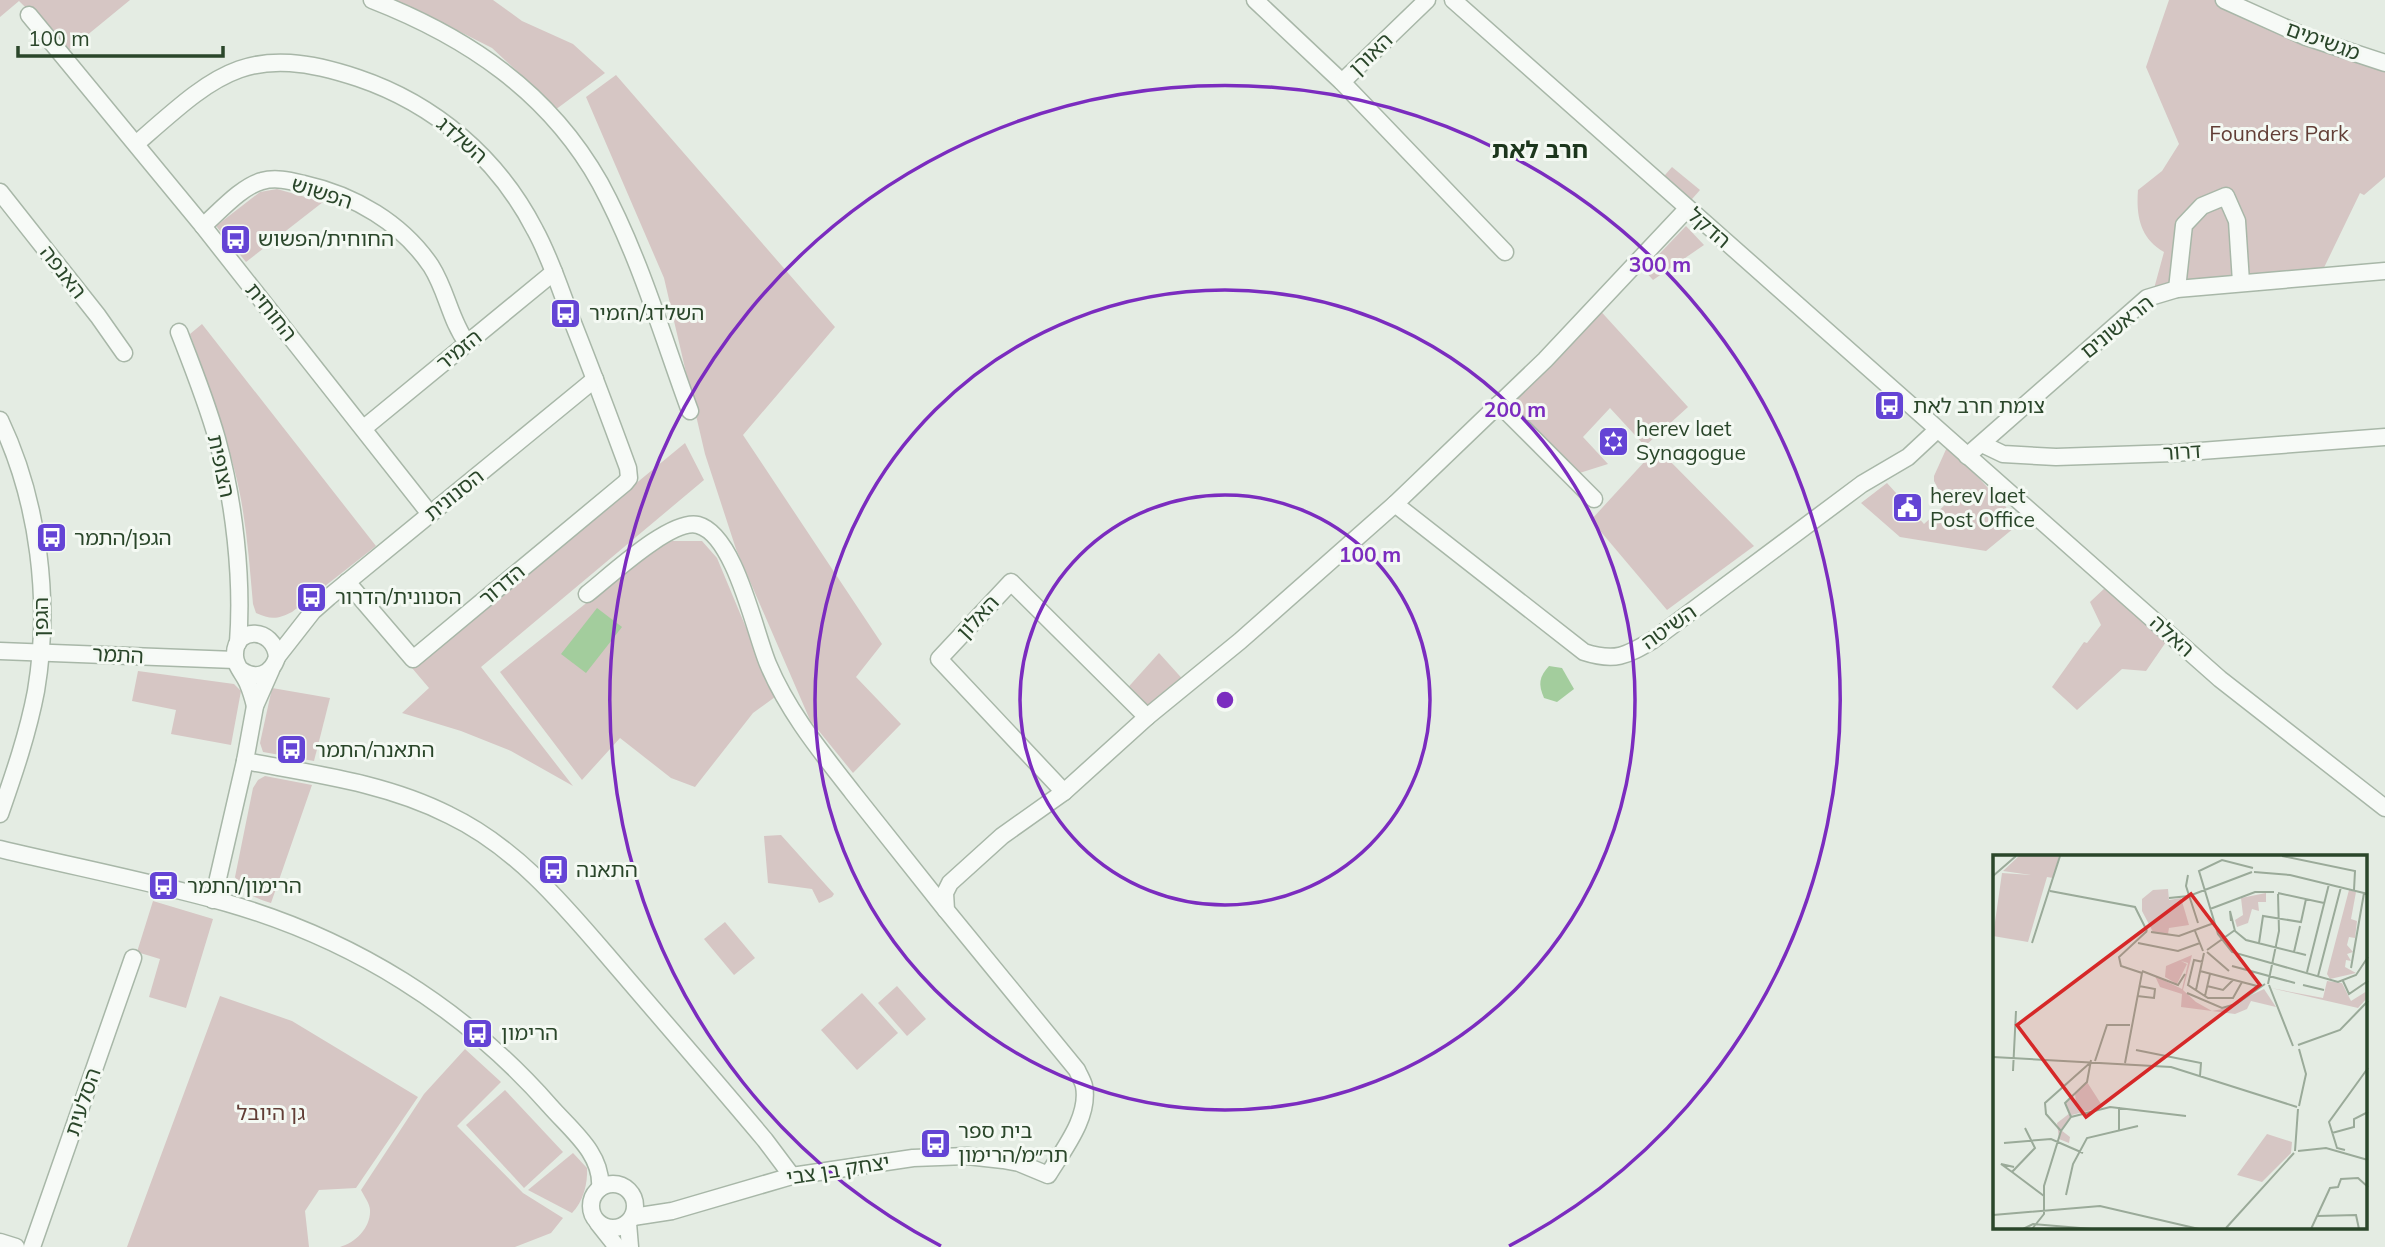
<svg xmlns="http://www.w3.org/2000/svg" width="2385" height="1247" font-family="Mulish,'Noto Sans Hebrew',sans-serif">
  <style>
    .green { fill: #d6c6c4 }
    .water { fill: #a3cd9d }
    .lines { fill: none; stroke-linecap: round; stroke-linejoin: round }
    .minor-casing { stroke: #a8b7a8; stroke-width: 19 }
    .minor { stroke: #f7faf7; stroke-width: 16 }
    .ring { fill: none; stroke: #7b2cbf; stroke-width: 3.5 }
    .labels { text-anchor: middle; stroke-width: 6; stroke-linejoin: round; paint-order: stroke }
    .street-label { font-size: 21px; fill: #2a462a; stroke: #f4f9f3 }
    .park-label { font-size: 21px; fill: #623e36; stroke: #f4f9f3 }
    .poi-label { font-size: 21px; fill: #2a462a; stroke: #f4f9f3; text-anchor: start }
    .quarter-label { font-size: 24px; font-weight: bold; fill: #1c361d; stroke: #f4f9f3 }
    .inset-road { fill: none; stroke: #9aaa99; stroke-width: 2 }
    .view { fill: #d62828; fill-opacity: 0.15; stroke: #d62828; stroke-width: 3.5 }
    .inset-edge { fill: none; stroke: #2a462a; stroke-width: 3.5 }
    .centre { fill: #7b2cbf; stroke: #f4f9f3; stroke-width: 3.5 }
    .ring-label { font-size: 21px; text-anchor: middle; font-weight: bold; fill: #7b2cbf; stroke: #f4f9f3; stroke-width: 6; stroke-linejoin: round; paint-order: stroke }
  </style>
  <rect width="100%" height="100%" fill="#e4ece3"/>
  <g class="green">
    <polygon points="0,0 130,0 69,50 19,1 0,17"/>
    <polygon points="392,0 493,0 522,21 573,44 605,73 555,110 533,86 492,48 427,15"/>
    <path d="M 2169,0 L 2219,0 L 2385,63 L 2385,177 L 2364,195 L 2360,193 L 2319,278 L 2152,296 L 2164,252 C 2140,238 2136,216 2138,190 L 2162,171 L 2179,144 L 2146,67 Z"/>
    <polygon points="616,75 835,327 743,435 882,644 856,677 901,724 853,773 810,720 736,549 705,454 664,278 586,97"/>
    <polygon points="1672,167 1700,190 1685,207 1658,183"/>
    <polygon points="277,189 323,202 246,262 216,226 260,192"/>
    <polygon points="1686,226 1704,245 1653,280 1644,270"/>
    <polygon points="1596,306 1688,407 1645,446 1610,408 1583,437 1608,464 1570,476 1499,404"/>
    <path d="M 202,324 L 376,546 L 292,612 C 278,619 271,620 256,613 L 253,604 C 249,559 246,515 235,472 C 223,425 207,380 190,334 Z"/>
    <polygon points="685,443 704,480 481,667 573,786 511,751 461,731 402,713 429,688 412,668"/>
    <polygon points="1948,445 1989,489 1994,486 2007,509 2020,523 1986,551 1900,537 1861,503 1887,483 1924,524 1946,504 1934,481 1934,476"/>
    <polygon points="1657,448 1754,546 1667,610 1591,520"/>
    <polygon points="672,541 702,541 717,558 775,697 753,713 695,787 671,778 620,738 582,780 500,672 654,549"/>
    <polygon points="2107,586 2166,642 2146,671 2122,669 2077,710 2052,687 2084,642 2087,643 2101,625 2090,602"/>
    <polygon points="1159,653 1187,684 1147,717 1123,693"/>
    <polygon points="138,671 234,684 241,691 231,745 171,734 176,710 132,701"/>
    <polygon points="272,688 330,698 314,761 263,752 260,743"/>
    <path d="M 265,776 L 312,785 L 271,903 C 253,897 243,894 235,877 L 253,788 L 258,780 Z"/>
    <polygon points="781,835 834,894 832,897 819,903 812,889 768,883 764,836"/>
    <polygon points="153,901 213,919 186,1008 149,997 160,959 137,952"/>
    <polygon points="725,922 755,958 734,975 704,939"/>
    <polygon points="897,986 926,1019 907,1036 878,1003"/>
    <polygon points="862,993 898,1033 857,1070 821,1030"/>
    <polygon points="220,996 292,1021 418,1097 356,1188 319,1190 305,1211 309,1247 127,1247"/>
    <path d="M 465,1049 L 501,1082 L 457,1126 L 523,1193 L 563,1218 L 551,1233 L 515,1247 L 340,1247 C 355,1243 371,1228 370,1210 C 370,1204 364,1196 361,1190 L 424,1094 Z"/>
    <polygon points="505,1090 563,1152 524,1188 466,1125"/>
    <path d="M 573,1153 L 587,1168 C 588,1183 583,1202 572,1213 L 528,1190 Z"/>
  </g>
  <g class="water">
    <polygon points="597,608 622,627 586,673 561,654"/>
    <path d="M 1549,666 L 1562,668 L 1574,689 L 1557,702 L 1544,698 C 1538,684 1539,677 1549,666 Z"/>
  </g>
  <g class="lines">
    <defs>
      <g id="minor">
        <path d="M 372,0 C 467,37 549,92 600,183 C 639,255 662,335 690,411"/>
        <polyline points="1255,0 1342,82 1505,252"/>
        <polyline points="1453,0 2220,679 2385,808"/>
        <polyline points="2224,0 2306,37 2385,63"/>
        <polyline points="29,15 203,226 430,514"/>
        <polyline points="1342,82 1427,0"/>
        <path d="M 136,144 C 216,74 247,41 358,78 C 435,104 498,158 535,230 C 551,259 561,292 573,323 C 592,371 610,419 628,468 L 629,478 L 625,483 L 413,659 L 347,582"/>
        <polyline points="0,192 98,316 124,353"/>
        <path d="M 203,226 C 219,212 242,186 262,181 C 276,177 291,181 304,184 C 354,195 402,223 431,266 C 447,291 450,320 467,343"/>
        <polyline points="2177,289 2184,225 2202,206 2226,196 2237,221 2241,282"/>
        <path d="M 179,332 C 193,368 207,403 217,439 C 234,501 243,578 238,643"/>
        <polyline points="1499,404 1594,499"/>
        <path d="M 0,420 C 39,502 51,602 36,691 C 28,733 14,774 0,814"/>
        <polyline points="364,428 554,272"/>
        <polyline points="1982,444 2003,454 2056,457 2174,453 2385,437"/>
        <polyline points="1967,456 2147,298 2177,289 2385,271"/>
        <path d="M 1395,504 L 1584,652 C 1615,662 1626,656 1653,640 L 1862,484 L 1908,457 L 1937,430"/>
        <path d="M 587,594 C 609,577 671,518 698,525 C 735,535 754,630 768,664 C 788,712 822,753 853,793 C 884,832 915,871 946,910"/>
        <polyline points="0,651 235,660"/>
        <polyline points="277,657 313,611 329,597 595,379"/>
        <path d="M 241,670 C 256,681 272,674 277,657 C 274,627 235,626 235,654 C 234,665 244,674 248,684 C 251,691 253,698 255,706"/>
        <path d="M 245,761 C 314,774 386,783 449,815 C 522,850 572,915 624,975 C 671,1030 719,1085 765,1140 L 792,1176"/>
        <polyline points="1064,792 939,659 1011,582 1147,717"/>
        <path d="M 0,849 C 75,867 152,882 227,903 C 352,939 463,1007 550,1106 C 571,1130 603,1154 600,1188"/>
        <polyline points="213,900 245,761 255,706 271,670"/>
        <circle cx="613" cy="1206" r="22"/>
        <path d="M 633,1217 L 672,1211 L 792,1176 L 913,1158 L 967,1156 L 1003,1160 L 1019,1163 L 1048,1175 C 1063,1150 1090,1117 1084,1086 C 1083,1081 1079,1075 1077,1070 L 946,910 L 945,893 L 950,883 L 1002,836 L 1064,792 L 1147,717 L 1240,641 L 1395,504 L 1545,360 L 1687,209"/>
        <polyline points="598,1223 617,1247"/>
        <polyline points="628,1223 630,1247"/>
        <polyline points="0,1242 16,1247"/>
        <polyline points="32,1247 133,958"/>
      </g>
    </defs>
    <use href="#minor" class="minor-casing"/>
    <use href="#minor" class="minor"/>
  </g>
  <g class="ring">
    <circle cx="1225" cy="700" r="205"/>
    <circle cx="1225" cy="700" r="410"/>
    <path d="M941 1246A615 615 0 1 1 1509 1246"/>
  </g>
  <defs>
    <symbol id="bus-square" viewBox="-11 -11 22 22"><rect x="-9" y="-9" width="18" height="18" rx="4" fill="#6444d5" stroke="#f4f9f3"/><path d="M-5-6H5V4H4V6H2V4H-2V6H-4V4H-5ZM-3.5-4V0h7V-4ZM-3.5 1.2v1.5H-2V1.2ZM2 1.2v1.5H3.5V1.2Z" fill="#fff"/></symbol>
    <symbol id="synagogue-square" viewBox="-11 -11 22 22"><rect x="-9" y="-9" width="18" height="18" rx="4" fill="#6444d5" stroke="#f4f9f3"/><path d="M0-6.5L5.6 3.2H-5.6ZM0 6.5L5.6-3.2H-5.6Z" fill="#fff"/></symbol>
    <symbol id="civic-square" viewBox="-11 -11 22 22"><rect x="-9" y="-9" width="18" height="18" rx="4" fill="#6444d5" stroke="#f4f9f3"/><path d="M-.6-6.5H3V-4.5H.6V-3L4-1V1h2V6H-6V1h2V-1L-.6-3ZM-1.2 2.5V6h2.4V2.5Z" fill="#fff"/></symbol>
  </defs>
  <g fill-rule="evenodd">
    <use href="#bus-square" x="218" y="222" width="35" height="35"/>
    <use href="#bus-square" x="548" y="296" width="35" height="35"/>
    <use href="#bus-square" x="1872" y="388" width="35" height="35"/>
    <use href="#synagogue-square" x="1596" y="424" width="35" height="35"/>
    <use href="#civic-square" x="1890" y="490" width="35" height="35"/>
    <use href="#bus-square" x="34" y="520" width="35" height="35"/>
    <use href="#bus-square" x="294" y="580" width="35" height="35"/>
    <use href="#bus-square" x="274" y="732" width="35" height="35"/>
    <use href="#bus-square" x="536" y="852" width="35" height="35"/>
    <use href="#bus-square" x="146" y="868" width="35" height="35"/>
    <use href="#bus-square" x="460" y="1016" width="35" height="35"/>
    <use href="#bus-square" x="918" y="1126" width="35" height="35"/>
  </g>
  <g class="labels">
    <g class="street-label">
      <text transform="translate(2323 41) rotate(20)" y="7">מגשימים</text>
      <text transform="translate(1371 54) rotate(-44)" y="7">האורן</text>
      <text transform="translate(462 140) rotate(41)" y="7">השלדג</text>
      <text transform="translate(322 193) rotate(18)" y="7">הפשוש</text>
      <text transform="translate(1709 228) rotate(41)" y="7">הדקל</text>
      <text transform="translate(63 272) rotate(52)" y="7">האנפה</text>
      <text transform="translate(271 312) rotate(51)" y="7">החוחית</text>
      <text transform="translate(2117 327) rotate(-39)" y="7">הראשונים</text>
      <text transform="translate(459 350) rotate(-39)" y="7">הזמיר</text>
      <text transform="translate(2182 452) rotate(-4)" y="7">דרור</text>
      <text transform="translate(221 466) rotate(78)" y="7">הצופית</text>
      <text transform="translate(454 495) rotate(-39)" y="7">הסנונית</text>
      <text transform="translate(502 585) rotate(-40)" y="7">הדרור</text>
      <text transform="translate(41 617) rotate(-90)" y="7">הגפן</text>
      <text transform="translate(978 617) rotate(-47)" y="7">האלון</text>
      <text transform="translate(1669 627) rotate(-35)" y="7">השיטה</text>
      <text transform="translate(2172 636) rotate(42)" y="7">האלה</text>
      <text transform="translate(118 655) rotate(3)" y="7">התמר</text>
      <text transform="translate(83 1102) rotate(-71)" y="7">הסלעית</text>
      <text transform="translate(838 1170) rotate(-9)" y="7">יצחק בן צבי</text>
    </g>
    <g class="park-label">
      <text x="2279" y="141">Founders Park</text>
      <text x="271" y="1120">גן היובל</text>
    </g>
    <g class="poi-label">
      <text x="258" y="246">החוחית/הפשוש</text>
      <text x="589" y="320">השלדג/הזמיר</text>
      <text x="1913" y="413">צומת חרב לאת</text>
      <text x="1636" y="436">herev laet<tspan x="1636" dy="24">Synagogue</tspan></text>
      <text x="1930" y="503">herev laet<tspan x="1930" dy="24">Post Office</tspan></text>
      <text x="74" y="545">הגפן/התמר</text>
      <text x="335" y="604">הסנונית/הדרור</text>
      <text x="315" y="757">התאנה/התמר</text>
      <text x="576" y="877">התאנה</text>
      <text x="187" y="893">הרימון/התמר</text>
      <text x="501" y="1040">הרימון</text>
      <text x="958" y="1138">בית ספר<tspan x="958" dy="24">תר״מ/הרימון</tspan></text>
    </g>
    <g class="quarter-label">
      <text x="1540" y="158">חרב לאת</text>
    </g>
  </g>
  <g transform="translate(1993 855)">
    <rect width="374" height="374" fill="#e4ece3"/>
    <path d="M 26,1 L 66,1 L 60,23 L 54,22 L 35,87 L 0,81 L 9,18 L 38,20 L 10,16 ZM 175,34 L 176,45 L 188,43 L 196,70 L 176,73 L 175,79 L 160,77 L 149,56 L 149,44 L 160,35 ZM 356,35 L 363,37 L 358,64 L 364,66 L 362,83 L 356,82 L 354,90 L 360,97 L 354,99 L 358,106 L 353,105 L 352,112 L 363,118 L 337,124 L 334,119 ZM 273,38 L 273,47 L 265,47 L 266,56 L 259,54 L 255,68 L 244,72 L 242,65 L 250,60 L 248,43 ZM 199,100 L 190,135 L 203,147 L 219,156 L 229,154 L 271,134 L 283,152 L 258,146 L 254,154 L 242,159 L 188,152 L 189,139 L 167,132 L 162,121 L 189,134 L 195,108 L 188,106 L 194,109 L 184,129 L 172,122 L 173,111 ZM 334,126 L 349,128 L 358,146 L 374,136 L 374,143 L 365,153 L 278,133 L 330,143 ZM 94,227 L 110,252 L 79,260 L 68,275 L 77,282 L 76,288 L 66,284 L 64,268 L 77,258 L 72,248 L 78,242 L 83,250 L 82,238 ZM 274,279 L 299,287 L 298,298 L 269,327 L 244,320 Z" fill="#d6c6c4"/>
    <path class="inset-road" d="M 289,1 L 362,16 L 361,35M 260,13 L 229,5 L 206,16 L 225,79 L 239,97 L 345,127 L 363,120 L 375,102M 261,17 L 297,20 L 375,39M 195,20 L 193,31 L 205,68M 0,21 L 23,1M 57,36 L 142,52 L 154,76M 285,38 L 331,48M 176,43 L 196,41 L 259,17M 217,54 L 262,37 L 281,37M 238,66 L 237,56 L 242,76 L 253,85 L 313,100M 202,76 L 210,96M 158,77 L 186,81 L 221,68M 39,88 L 67,1M 145,88 L 185,96 L 207,88M 266,88 L 270,61 L 308,67 L 313,44M 214,95 L 242,75M 214,97 L 236,116M 301,97 L 307,71M 210,107 L 201,105 L 195,130 L 215,143 L 240,143 L 249,127M 239,111 L 302,128M 358,113 L 371,38M 149,116 L 185,130 L 192,119M 207,116 L 264,131M 314,117 L 336,29M 325,121 L 348,32M 350,126 L 356,139 L 375,126M 275,129 L 286,76 L 285,39M 276,130 L 300,191M 310,130 L 331,135M 214,131 L 230,135 L 240,125M 203,135 L 211,98M 194,138 L 229,153 L 243,149 L 272,129M 144,141 L 161,143 L 162,134 L 146,131M 212,141 L 217,119M 305,190 L 347,175 L 375,146M 143,195 L 208,208 L 207,221M 0,202 L 178,212 L 304,252M 102,206 L 114,170 L 137,170M 132,208 L 149,118 L 128,111 L 126,102 L 154,76M 20,216 L 23,156M 306,251 L 313,219 L 306,194M 126,252 L 126,276M 78,262 L 117,252 L 193,261M 32,273 L 42,293 L 19,317 L 51,341M 68,276 L 53,259 L 52,248 L 98,207M 339,278 L 361,272 L 361,264 L 375,257M 11,288 L 58,284 L 90,298M 352,295 L 344,293 L 336,267 L 375,213M 302,296 L 305,254M 305,296 L 333,293 L 375,305M 19,317 L 8,309 L 21,312M 73,340 L 80,309 L 94,283 L 145,271M 0,360 L 107,351 L 206,374M 324,361 L 363,360 L 366,374M 233,373 L 301,298M 30,374 L 40,369 L 99,374M 39,374 L 51,359 L 51,331 L 68,276 L 78,262 L 72,248 L 94,227 L 98,205M 318,374 L 337,333 L 345,332 L 348,324 L 365,323 L 375,332"/>
    <path class="view" d="M 198,39 L 267,130 L 93,262 L 24,170 Z"/>
    <rect width="374" height="374" class="inset-edge"/>
  </g>
  <circle cx="1225" cy="700" r="10" class="centre"/>
  <g class="ring-label">
    <text x="1660" y="272">300 m</text>
    <text x="1515" y="417">200 m</text>
    <text x="1370" y="562">100 m</text>
  </g>
  <path d="M18 46v10h205v-10" fill="none" stroke="#2a462a" stroke-width="3.5"/>
  <text x="28" y="46" font-size="21" fill="#2a462a" stroke="#f4f9f3" stroke-width="5" paint-order="stroke">100 m</text>
</svg>
